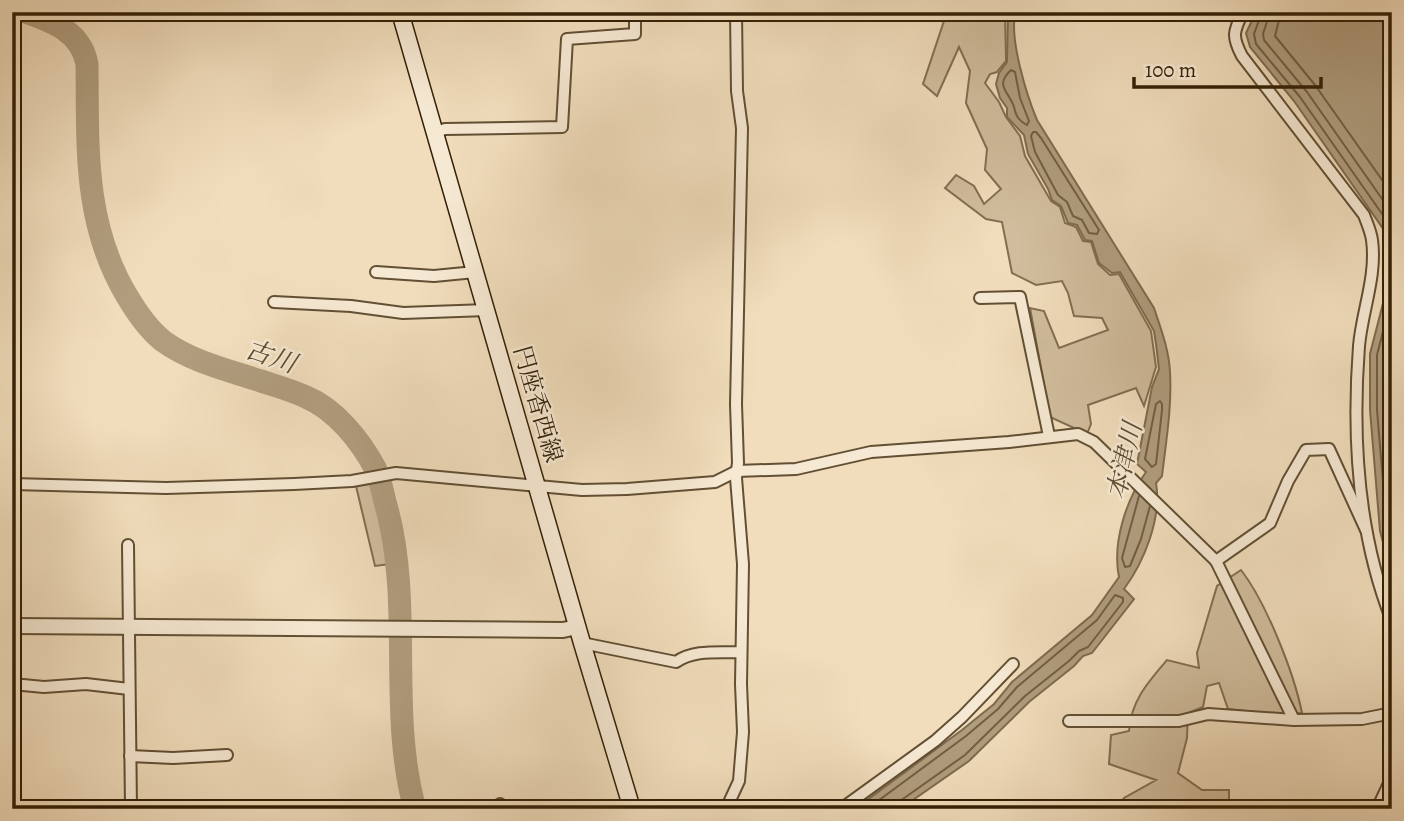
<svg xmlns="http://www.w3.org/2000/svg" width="1404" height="821" font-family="Alegreya,'Noto Serif JP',serif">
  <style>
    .green { fill: #d1bd9d; stroke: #826e52; stroke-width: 2 }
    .water { fill: #b09d7e; stroke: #7e6b4e; stroke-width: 2 }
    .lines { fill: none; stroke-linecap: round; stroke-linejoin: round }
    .shore { stroke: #725e42; stroke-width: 2 }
    .river { stroke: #b09d7e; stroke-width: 23 }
    .minor-casing { stroke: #624f34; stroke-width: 14 }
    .tertiary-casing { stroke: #624f34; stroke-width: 18 }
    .secondary-casing { stroke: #332006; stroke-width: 19 }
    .minor { stroke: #f6e9d3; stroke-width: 10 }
    .tertiary { stroke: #f6e9d3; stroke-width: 14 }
    .secondary { stroke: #f6e9d3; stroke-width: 16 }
    .labels { text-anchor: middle; stroke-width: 5; stroke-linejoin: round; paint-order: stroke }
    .street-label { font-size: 24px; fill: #332006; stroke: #f6e9d3 }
    .water-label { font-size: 26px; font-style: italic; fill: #5f4c30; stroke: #f6e9d3 }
  </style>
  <rect width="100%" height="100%" fill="#f1ddbc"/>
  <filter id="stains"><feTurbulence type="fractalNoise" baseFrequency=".00286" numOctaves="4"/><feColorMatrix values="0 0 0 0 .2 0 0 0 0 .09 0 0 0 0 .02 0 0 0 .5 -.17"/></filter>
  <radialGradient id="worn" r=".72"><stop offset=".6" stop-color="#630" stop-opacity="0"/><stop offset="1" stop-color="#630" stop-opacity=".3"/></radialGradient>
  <g class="green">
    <polygon points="947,12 1005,12 1006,61 997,72 990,74 985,83 999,102 1006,117 1020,136 1025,156 1051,201 1060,207 1065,223 1076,227 1083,241 1091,242 1098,264 1110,275 1119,274 1151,331 1156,367 1144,406 1136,388 1088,405 1091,424 1087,434 1050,417 1030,308 1044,311 1059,348 1108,330 1102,318 1074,316 1068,293 1062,281 1036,285 1012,273 1002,222 986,219 945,188 956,175 974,186 984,204 1001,189 985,170 987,149 966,103 970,71 959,47 937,96 923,84"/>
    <polygon points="375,483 390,552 390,564 375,566 356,486"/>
    <path d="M 1241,570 C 1266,602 1294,673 1302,713 L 1282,715 L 1228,709 L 1219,683 L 1207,686 L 1203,707 L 1188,713 L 1187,738 L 1178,773 L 1202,790 L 1229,790 L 1229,809 L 1117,809 L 1124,798 L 1156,780 L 1109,764 L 1111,735 L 1129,731 C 1131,701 1148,682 1167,660 L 1199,668 L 1197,653 L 1217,586 Z"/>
  </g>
  <g class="water">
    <path d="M 1008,12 L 1016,12 C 1008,36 1027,96 1037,120 L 1154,308 C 1161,329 1169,350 1170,372 C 1172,407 1166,442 1162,476 L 1156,483 C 1162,518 1144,562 1124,589 L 1134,599 L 1092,653 L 1083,656 L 1074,666 L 1029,702 L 969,761 L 900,809 L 855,809 L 962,730 L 994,704 L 1012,682 L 1092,615 L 1119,577 C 1112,543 1126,500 1146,472 L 1137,464 L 1152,387 L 1159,369 L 1156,344 L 1154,331 L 1120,272 L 1112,273 L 1099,263 L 1092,241 L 1085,240 L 1077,225 L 1068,223 L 1061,206 L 1052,200 L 1048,189 L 1028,154 L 1024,135 L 1007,117 L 1007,108 L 1000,98 L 996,84 L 999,73 L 1007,62 Z"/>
    <polygon points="1256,12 1392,12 1392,576 1380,531 1370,410 1370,354 1390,276 1390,251 1386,233 1294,101 1250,47 1246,33"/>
  </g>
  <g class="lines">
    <g class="shore">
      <polyline points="1262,12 1254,34 1256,44 1300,97 1392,228"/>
      <polyline points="1270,12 1263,34 1264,40 1307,92 1392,213"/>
      <polyline points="1281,12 1275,36 1315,85 1392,194"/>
      <path d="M 1011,70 L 1015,72 L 1020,98 L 1029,121 L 1027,125 C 1018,120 1016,116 1014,107 C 1009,91 994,86 1011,70 Z"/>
      <polygon points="1033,132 1036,132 1041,138 1099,230 1097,234 1089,233 1082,220 1073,216 1067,202 1058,195 1035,152 1031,136"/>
      <polyline points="1392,296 1377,355 1377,410 1387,529 1392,548"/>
      <path d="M 1392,332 C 1379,381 1387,433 1392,484"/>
      <polygon points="1160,401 1162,404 1162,410 1156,464 1152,467 1145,459 1156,404"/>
      <polyline points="1139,496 1122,558 1125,567 1130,566 1141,539 1150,506"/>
      <polyline points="867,809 966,736 998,709 1017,687 1097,620 1115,595 1123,598 1123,602 1088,647 1079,651 1069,661 1025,696 965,755 900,801 897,809"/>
    </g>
    <path class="river" d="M 25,12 C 54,22 81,32 87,64 C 88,146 83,223 127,296 C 137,313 148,329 163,341 C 192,362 228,370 261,381 C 276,386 291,390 306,397 C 335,409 360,440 375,468 C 381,480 383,496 387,509 C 413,606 388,712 415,809"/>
    <defs>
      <g id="minor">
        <path d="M 1243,12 C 1233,32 1232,37 1242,56 L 1364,215 C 1367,223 1371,232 1372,240 C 1377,276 1362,311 1359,346 C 1352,438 1358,535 1392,621"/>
        <polyline points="436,132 445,129 562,127 567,39 635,34 635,12"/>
        <polyline points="376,272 434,276 475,272"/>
        <polyline points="980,298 1020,297 1049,436"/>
        <polyline points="274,302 351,306 403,313 487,310"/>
        <polyline points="12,484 166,488 294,484 352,481 396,473 582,490 627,489 715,482 737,471 796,469 871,452 1009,442 1078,434 1094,442 1216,561 1270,523 1288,481 1306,450 1329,449 1366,530"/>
        <polyline points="128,545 131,809"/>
        <polyline points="1216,561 1294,720"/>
        <path d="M 582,643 L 676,662 C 694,649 720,653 741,652"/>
        <polyline points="12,684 44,687 86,684 129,689"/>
        <polyline points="1069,721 1179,721 1208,714 1294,720 1362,719 1392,713"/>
        <polyline points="130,756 173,758 227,755"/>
        <polyline points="500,804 502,809"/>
        <polyline points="726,809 739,781 743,732 741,684 743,564 736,478 738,463 736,404 742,128 737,91 736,12"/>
        <polyline points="841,809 935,741 962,717 1013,664"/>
        <polyline points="1377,809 1392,777"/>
      </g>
      <polyline id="tertiary" points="12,626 563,630 577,627"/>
      <polyline id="secondary" points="400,12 582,643 632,809"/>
    </defs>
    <use href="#minor" class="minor-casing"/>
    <use href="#tertiary" class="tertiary-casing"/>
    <use href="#secondary" class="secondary-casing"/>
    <use href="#minor" class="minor"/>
    <use href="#tertiary" class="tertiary"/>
    <use href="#secondary" class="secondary"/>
  </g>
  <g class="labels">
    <g class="street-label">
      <text transform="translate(538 404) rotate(74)" y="8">円座香西線</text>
    </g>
    <g class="water-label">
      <text transform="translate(271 356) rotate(19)" y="9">古川</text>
      <text transform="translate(1124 461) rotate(-77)" y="9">本津川</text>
    </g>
  </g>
  <rect width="1404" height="821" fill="none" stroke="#f1ddbc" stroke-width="42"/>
  <rect x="14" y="14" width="1376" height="793" fill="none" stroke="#332006" stroke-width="3.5"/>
  <rect x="21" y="21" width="1362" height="779" fill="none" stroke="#332006" stroke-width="2"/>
  <path d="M1134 77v10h187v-10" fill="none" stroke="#332006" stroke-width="3.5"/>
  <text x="1145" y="77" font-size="21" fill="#332006" stroke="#f6e9d3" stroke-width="5" paint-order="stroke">100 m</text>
  <rect width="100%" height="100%" filter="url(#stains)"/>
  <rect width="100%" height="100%" fill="url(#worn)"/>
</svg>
